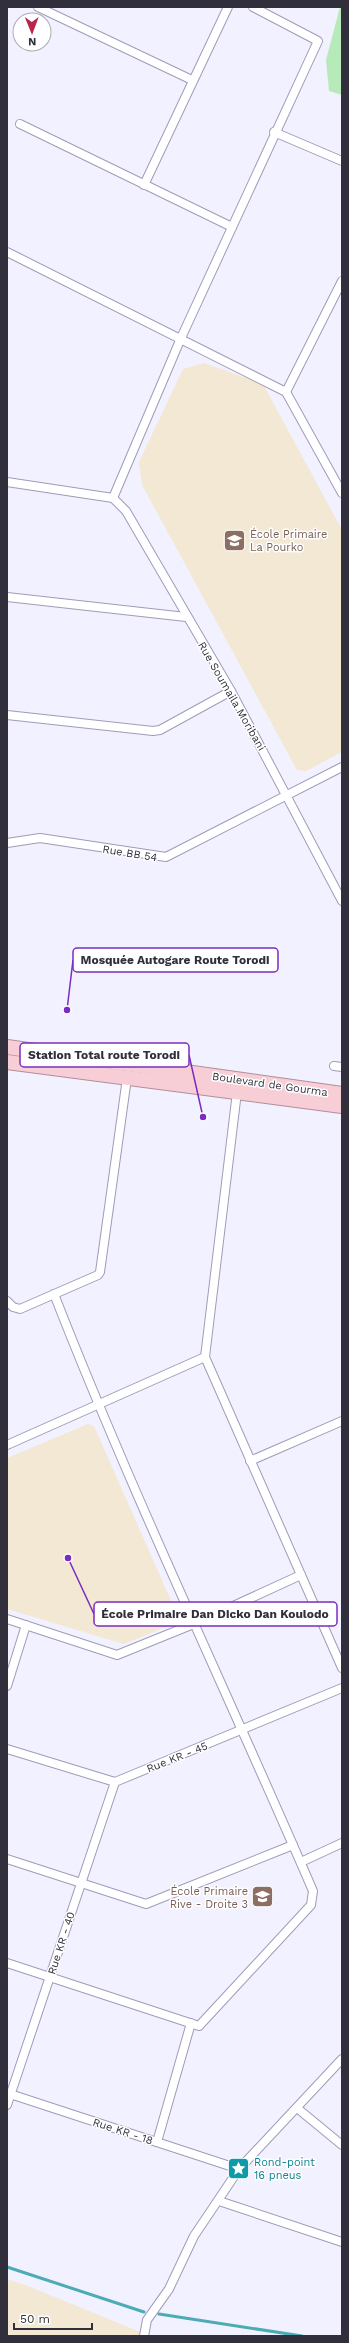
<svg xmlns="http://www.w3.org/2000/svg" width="349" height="2343" font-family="'Work Sans',sans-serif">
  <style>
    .education { fill: #f2e8d3 }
    .green { fill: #b7eab9 }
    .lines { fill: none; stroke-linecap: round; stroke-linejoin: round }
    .stream { stroke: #4bacb3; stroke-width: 3 }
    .minor-casing { stroke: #9f9bba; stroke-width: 10 }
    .trunk-casing { stroke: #b18e9a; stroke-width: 16 }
    .minor { stroke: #fff; stroke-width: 8 }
    .trunk { stroke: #f8ced6; stroke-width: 14 }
    .labels { text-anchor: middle; stroke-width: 3; stroke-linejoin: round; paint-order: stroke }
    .education-label { font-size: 11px; fill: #785e54; stroke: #fff; text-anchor: start }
    .street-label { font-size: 11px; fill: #312f3c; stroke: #fff }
    .culture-label { font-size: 11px; fill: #0d838f; stroke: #fff; text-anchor: start }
    .leader { fill: none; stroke: #7b2cbf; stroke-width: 1.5 }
    .callout-dot { fill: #7b2cbf; stroke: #fff; stroke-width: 1.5 }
    .callout { fill: #fff; stroke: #7b2cbf; stroke-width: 1.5 }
    .callout-label { font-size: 12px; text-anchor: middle; font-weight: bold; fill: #312f3c }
  </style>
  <rect width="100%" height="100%" fill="#f2f1ff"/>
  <g class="education">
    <polygon points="204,363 263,384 342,530 342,752 306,771 297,770 142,485 139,462 183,369"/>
    <polygon points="88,1424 94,1426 180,1621 124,1644 7,1609 7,1458"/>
    <polygon points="7,2279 28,2286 150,2336 7,2336"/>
  </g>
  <polygon class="green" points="340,7 342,7 342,95 329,91 326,60"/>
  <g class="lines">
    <g class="stream">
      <polyline points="7,2267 144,2312"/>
      <polyline points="159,2314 302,2336"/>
    </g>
    <defs>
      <g id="minor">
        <polyline points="38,7 192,80"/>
        <polyline points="20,124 232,227"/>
        <polyline points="274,132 342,161"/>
        <polyline points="144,185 228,7"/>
        <polyline points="7,252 286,392 342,493"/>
        <polyline points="286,392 342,281"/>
        <polyline points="7,482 113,498"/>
        <polyline points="113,498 181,338 318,41 253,7"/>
        <polyline points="113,498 126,511 231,691 342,901"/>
        <polyline points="7,597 186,617"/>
        <polyline points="7,715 153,731 160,730 231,691"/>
        <polyline points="7,843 40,838 166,857 342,767"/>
        <polyline points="334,1066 342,1067"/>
        <polyline points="237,1092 205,1357 342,1668"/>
        <polyline points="7,1301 13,1307 20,1309 98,1275 100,1272 127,1078"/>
        <polyline points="7,1445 205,1357"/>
        <polyline points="250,1461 342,1421"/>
        <polyline points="7,1619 117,1655 196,1623 301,1575"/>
        <polyline points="7,1686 26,1625"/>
        <polyline points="7,1749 115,1782 342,1688"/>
        <polyline points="7,1859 146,1904 293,1845"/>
        <polyline points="301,1862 342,1843"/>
        <path d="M 7,1963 L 199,2026 L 311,1905 L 313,1891 C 227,1692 133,1496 54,1294"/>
        <polyline points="7,2093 239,2169"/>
        <polyline points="7,2105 115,1782"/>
        <polyline points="297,2108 342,2145"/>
        <polyline points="157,2142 191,2023"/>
        <polyline points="219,2201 342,2242"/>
        <polyline points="144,2336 147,2320 169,2289 194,2236 239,2169 342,2059"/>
      </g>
      <g id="trunk">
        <polyline points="7,1047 342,1094"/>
        <polyline points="7,1062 342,1106"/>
      </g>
    </defs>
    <use href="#minor" class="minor-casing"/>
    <use href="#trunk" class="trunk-casing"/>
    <use href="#minor" class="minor"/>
    <use href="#trunk" class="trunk"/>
  </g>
  <defs>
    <symbol id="school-square" viewBox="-11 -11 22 22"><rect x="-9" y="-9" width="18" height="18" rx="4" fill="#8d6e63" stroke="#fff"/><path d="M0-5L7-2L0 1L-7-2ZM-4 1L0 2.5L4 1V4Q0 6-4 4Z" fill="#fff"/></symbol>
    <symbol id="sight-square" viewBox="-11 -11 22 22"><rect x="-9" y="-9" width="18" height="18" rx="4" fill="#0f9aa8" stroke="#fff"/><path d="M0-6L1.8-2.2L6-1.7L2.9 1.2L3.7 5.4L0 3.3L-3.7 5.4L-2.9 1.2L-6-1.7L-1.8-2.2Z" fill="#fff"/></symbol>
  </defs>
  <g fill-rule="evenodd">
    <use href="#school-square" x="222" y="528" width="25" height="25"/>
    <use href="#school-square" x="250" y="1884" width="25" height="25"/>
    <use href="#sight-square" x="226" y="2156" width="25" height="25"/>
  </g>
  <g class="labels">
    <g class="education-label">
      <text x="250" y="538">École Primaire<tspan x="250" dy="13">La Pourko</tspan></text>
      <text x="248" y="1895" text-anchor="end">École Primaire<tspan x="248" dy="13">Rive - Droite 3</tspan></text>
    </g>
    <g class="street-label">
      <text transform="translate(232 696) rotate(60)" y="4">Rue Soumaila Moribani</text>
      <text transform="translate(130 853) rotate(9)" y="4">Rue BB 54</text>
      <text transform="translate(270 1084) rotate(8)" y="4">Boulevard de Gourma</text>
      <text transform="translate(177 1757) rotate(-22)" y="4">Rue KR - 45</text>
      <text transform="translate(61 1943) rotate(-72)" y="4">Rue KR - 40</text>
      <text transform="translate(123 2131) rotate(18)" y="4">Rue KR - 18</text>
    </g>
    <g class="culture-label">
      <text x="254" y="2166">Rond-point<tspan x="254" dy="13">16 pneus</tspan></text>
    </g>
  </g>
  <path class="leader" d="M67 1010L73 960M203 1117L189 1055M68 1558L94 1614"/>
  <g class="callout-dot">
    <circle cx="67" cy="1010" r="4"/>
    <circle cx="203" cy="1117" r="4"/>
    <circle cx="68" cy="1558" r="4"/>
  </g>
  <g class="callout">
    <rect x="73" y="948" width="205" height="24" rx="4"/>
    <rect x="20" y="1043" width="169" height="24" rx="4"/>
    <rect x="94" y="1602" width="243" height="24" rx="4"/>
  </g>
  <g class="callout-label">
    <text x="175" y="964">Mosquée Autogare Route Torodi</text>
    <text x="104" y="1059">Station Total route Torodi</text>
    <text x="215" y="1618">École Primaire Dan Dicko Dan Koulodo</text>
  </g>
  <rect width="349" height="2343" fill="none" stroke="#312f3c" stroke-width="16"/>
  <g transform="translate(32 32) rotate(179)"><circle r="19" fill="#ffffff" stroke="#adacb1"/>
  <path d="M0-3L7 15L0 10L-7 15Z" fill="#b7264d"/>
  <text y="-6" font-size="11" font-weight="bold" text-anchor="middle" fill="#312f3c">N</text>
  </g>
  <path d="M14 2323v6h78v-6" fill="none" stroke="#312f3c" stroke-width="2"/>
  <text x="20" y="2323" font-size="12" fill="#312f3c" stroke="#ffffff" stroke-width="3" paint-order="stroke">50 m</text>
</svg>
